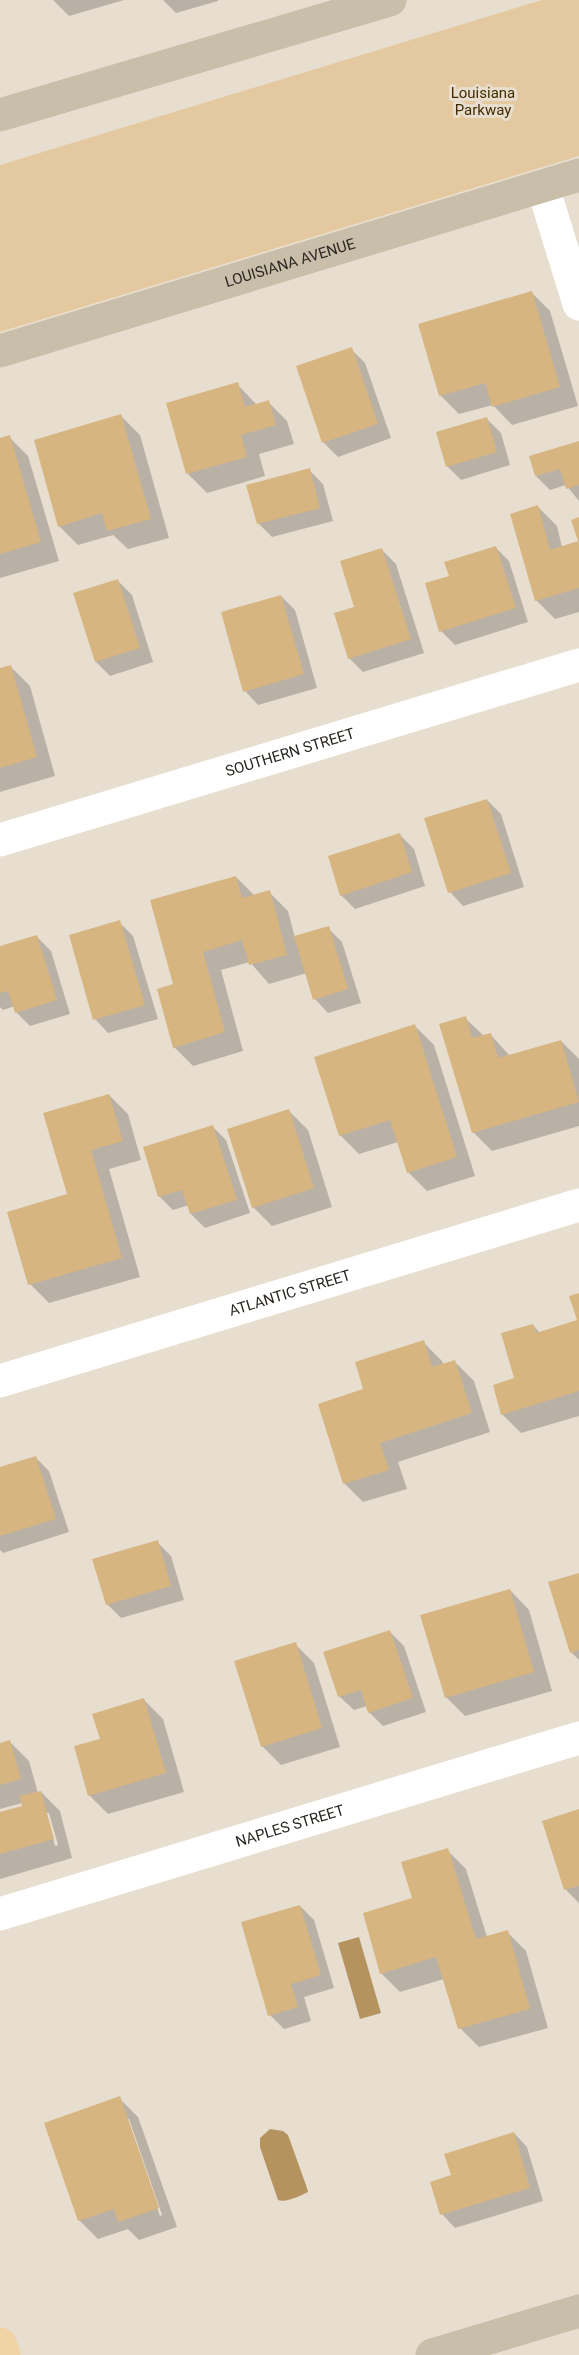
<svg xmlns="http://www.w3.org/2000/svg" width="579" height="2355" font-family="Roboto,sans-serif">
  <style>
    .green { fill: #e4c9a0 }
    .water { fill: #b4935f }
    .shadow { fill: #0003; fill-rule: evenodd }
    .building { fill: #d7b581 }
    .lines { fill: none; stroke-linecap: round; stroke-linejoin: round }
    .street { stroke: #fff; stroke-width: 33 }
    .secondary { stroke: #c9beaa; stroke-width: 33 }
    .primary { stroke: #f1d4a5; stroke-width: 33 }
    .labels { text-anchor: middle; stroke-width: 6; stroke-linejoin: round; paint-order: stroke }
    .park-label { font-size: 15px; fill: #432d00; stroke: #e8decf }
    .street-label { font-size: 15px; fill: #2b2822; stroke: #e8decf }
  </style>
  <rect width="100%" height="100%" fill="#e8decf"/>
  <polygon class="green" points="542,0 579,0 579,156 0,332 0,165"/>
  <g class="water">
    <polygon points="359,1937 381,2013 360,2019 338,1943"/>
    <path d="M 270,2129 L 283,2131 L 288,2135 L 307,2188 L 308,2192 C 300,2196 286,2203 278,2200 L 260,2147 L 260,2138 Z"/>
  </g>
  <g class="shadow">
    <polygon points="53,0 124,0 69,16"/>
    <polygon points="163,0 218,0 218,1 176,13"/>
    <polygon points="531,292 550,311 578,406 512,425 493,405 459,414 440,395"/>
    <polygon points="351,349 365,363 391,438 338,457 324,443 298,367"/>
    <polygon points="237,384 257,405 268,402 287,421 294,444 259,454 265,476 207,493 188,474 168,404"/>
    <polygon points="121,416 140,435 169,538 128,549 113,535 78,545 59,526"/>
    <polygon points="487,419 501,433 510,465 461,480 447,466"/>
    <polygon points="9,437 28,456 59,561 0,578 0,439"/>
    <polygon points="579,444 579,501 566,485 550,490 536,476"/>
    <polygon points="309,470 323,484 333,521 272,537 258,523"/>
    <polygon points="538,507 557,526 562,547 579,543 579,612 555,619 536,600"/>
    <polygon points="495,547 509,561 528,622 455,645 441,631 450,577"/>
    <polygon points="382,550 396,564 424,653 363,672 349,658 356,608"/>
    <polygon points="118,581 132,595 153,662 110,676 96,662"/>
    <polygon points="281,596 295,610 317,688 258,705 245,691"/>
    <polygon points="11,667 30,686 55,776 0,792 0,670"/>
    <polygon points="487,800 501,814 524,887 463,906 450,892"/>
    <polygon points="400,835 414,849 425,886 355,909 341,895"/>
    <polygon points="236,877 255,896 269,892 288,911 295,938 328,928 342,942 361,1003 328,1013 315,999 307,973 269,984 250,962 221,970 243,1051 193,1066 174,1047 175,985"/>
    <polygon points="119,922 133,936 158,1019 108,1033 95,1019"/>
    <polygon points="37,937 51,951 70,1014 30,1026 16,1012 15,1006 3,1010 0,1007 0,947"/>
    <polygon points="465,1018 484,1036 490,1034 510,1056 561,1041 579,1059 579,1126 492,1151 473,1132"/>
    <polygon points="415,1026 434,1045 475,1176 427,1191 408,1172 398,1142 359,1154 340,1135"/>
    <polygon points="109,1095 128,1114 141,1160 109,1169 140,1277 49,1303 30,1284"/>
    <polygon points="289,1111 308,1130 332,1207 272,1226 253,1207"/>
    <polygon points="212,1126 226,1140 250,1213 205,1228 191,1214 189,1205 173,1210 159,1196"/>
    <polygon points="579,1294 579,1416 521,1433 502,1414 533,1325 540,1333 578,1321"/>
    <polygon points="423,1342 442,1361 444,1365 455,1362 474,1381 490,1432 398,1462 407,1489 363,1502 344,1483"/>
    <polygon points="36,1458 49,1471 69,1532 3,1553 0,1550 0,1469"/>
    <polygon points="157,1542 171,1556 184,1600 121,1618 107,1604"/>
    <polygon points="579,1574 579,1660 571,1652"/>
    <polygon points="510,1590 529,1610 552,1691 465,1716 446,1697"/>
    <polygon points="390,1632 404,1646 426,1712 383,1726 369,1712 367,1706 354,1710 340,1697 325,1653"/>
    <polygon points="295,1644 314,1663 340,1747 281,1765 262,1746"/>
    <polygon points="144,1700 163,1719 184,1792 108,1814 89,1795 101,1740"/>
    <path d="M 10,1742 L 29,1761 L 38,1793 L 41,1792 L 60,1811 L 72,1858 L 0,1879 L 0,1814 L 23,1807 L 22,1803 L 0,1809 L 0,1745 ZM 46,1813 L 49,1813 L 58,1845 L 55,1846 Z"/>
    <polygon points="579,1810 579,1903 566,1890"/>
    <polygon points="447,1850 466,1869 487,1937 507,1932 526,1951 548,2028 479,2047 460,2028 444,1979 400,1992 381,1973"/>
    <polygon points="300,1906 314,1920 334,1988 304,1997 311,2021 284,2029 270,2015"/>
    <path d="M 119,2098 L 138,2117 L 177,2227 L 139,2240 L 128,2229 L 98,2239 L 79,2220 ZM 126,2119 L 129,2119 L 162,2215 L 160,2216 Z"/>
    <polygon points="514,2133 527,2147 543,2201 455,2228 442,2214"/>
  </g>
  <g class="building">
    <polygon points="532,291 560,387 492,407 485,383 439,396 418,324"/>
    <polygon points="352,347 378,424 322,443 296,366"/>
    <polygon points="238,382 245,407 269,400 276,425 241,435 247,457 186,474 166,403"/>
    <polygon points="121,414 151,519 107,531 102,513 58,527 34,440"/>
    <polygon points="487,417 497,452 446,467 436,432"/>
    <polygon points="10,435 41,542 0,554 0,438"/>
    <polygon points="579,441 579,485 566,489 560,469 535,476 529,456"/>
    <polygon points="310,468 320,508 257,524 246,485"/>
    <polygon points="538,505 550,550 578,541 571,520 579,517 579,588 535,601 510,514"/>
    <polygon points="496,546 516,608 439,632 425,583 449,576 444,562"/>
    <polygon points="382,548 411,639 348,659 334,613 354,607 340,561"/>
    <polygon points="118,579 140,648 95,662 73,593"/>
    <polygon points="281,595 304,674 243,692 221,612"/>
    <polygon points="11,665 37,757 0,768 0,668"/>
    <polygon points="487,799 511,873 448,893 424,818"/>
    <polygon points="400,833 412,872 340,896 328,856"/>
    <polygon points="236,876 242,898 270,890 287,955 249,965 242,940 203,952 225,1032 173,1048 157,989 173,984 150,900"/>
    <polygon points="120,920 145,1005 93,1020 69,935"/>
    <polygon points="329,926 348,989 313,1000 294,936"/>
    <polygon points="37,935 57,1000 15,1013 8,991 0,993 0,946"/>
    <polygon points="466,1016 472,1038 491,1033 498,1058 561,1040 579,1102 472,1133 439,1024"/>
    <polygon points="415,1024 457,1157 407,1173 390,1120 339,1136 314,1057"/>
    <polygon points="109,1094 123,1141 91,1150 122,1258 28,1285 7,1212 67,1194 43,1113"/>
    <polygon points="289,1109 314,1188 252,1208 227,1129"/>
    <polygon points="213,1125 237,1200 190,1214 182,1190 158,1197 143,1147"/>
    <polygon points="579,1293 579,1391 501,1415 493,1385 514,1378 501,1333 533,1324 536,1333 577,1320 569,1296"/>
    <polygon points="424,1340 432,1367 455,1360 472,1413 380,1443 389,1470 343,1484 318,1404 363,1389 355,1362"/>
    <polygon points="36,1456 56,1519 0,1536 0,1467"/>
    <polygon points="158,1540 171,1586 106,1605 92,1559"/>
    <polygon points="579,1573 579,1650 570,1653 548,1582"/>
    <polygon points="510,1589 534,1672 445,1698 420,1615"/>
    <polygon points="390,1630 413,1698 368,1713 361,1690 338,1697 323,1652"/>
    <polygon points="296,1642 322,1728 261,1747 234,1661"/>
    <polygon points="144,1698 166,1773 88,1796 74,1746 100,1739 92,1714"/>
    <polygon points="10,1740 21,1779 0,1785 0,1743"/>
    <polygon points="41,1791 54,1839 0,1854 0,1812 22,1806 19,1796"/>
    <polygon points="579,1809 579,1886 564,1890 542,1821"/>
    <polygon points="448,1848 476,1939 508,1930 530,2009 458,2029 436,1957 380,1974 363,1913 412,1898 401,1862"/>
    <polygon points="300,1905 321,1975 291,1984 298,2007 268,2016 241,1922"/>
    <polygon points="120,2096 159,2208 118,2222 114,2209 78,2221 44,2123"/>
    <polygon points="514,2132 530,2188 440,2215 430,2182 451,2175 444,2154"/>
  </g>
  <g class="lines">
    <g class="street">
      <polyline points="543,187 579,304"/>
      <path id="s1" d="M 0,840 L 579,665"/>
      <path id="s2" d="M 0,1381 L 579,1205"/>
      <path id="s3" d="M 0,1914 L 579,1738"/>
    </g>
    <g class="secondary">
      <polyline points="0,115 390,0"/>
      <path id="s4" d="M 0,351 L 579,175"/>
      <polyline points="432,2355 579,2311"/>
    </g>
    <polyline class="primary" points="0,2344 4,2355"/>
  </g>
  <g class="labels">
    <g class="park-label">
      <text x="483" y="98">Louisiana<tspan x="483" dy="17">Parkway</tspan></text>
    </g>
    <g class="street-label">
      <text dy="5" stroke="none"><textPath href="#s4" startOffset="303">LOUISIANA AVENUE</textPath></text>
      <text dy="5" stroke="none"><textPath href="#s1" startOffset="303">SOUTHERN STREET</textPath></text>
      <text dy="5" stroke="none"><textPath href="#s2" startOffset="303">ATLANTIC STREET</textPath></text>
      <text dy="5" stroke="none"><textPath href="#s3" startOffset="303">NAPLES STREET</textPath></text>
    </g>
  </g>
</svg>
